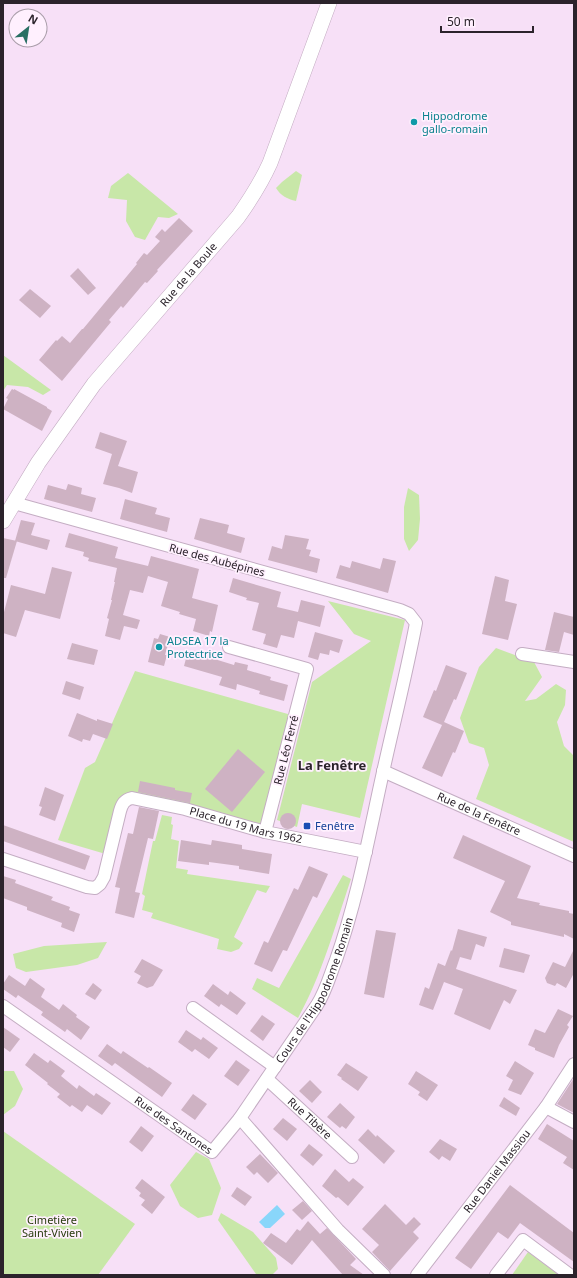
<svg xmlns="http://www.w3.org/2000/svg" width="577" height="1278" font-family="'Noto Sans',sans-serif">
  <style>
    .green { fill: #c8e7a8 }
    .water { fill: #89d6fa }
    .building { fill: #ceb2c3 }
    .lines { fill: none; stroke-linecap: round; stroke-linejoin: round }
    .minor-casing { stroke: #c4adc3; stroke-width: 14 }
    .tertiary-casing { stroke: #c4adc3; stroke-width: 16 }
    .minor { stroke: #fff; stroke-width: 12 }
    .tertiary { stroke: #fff; stroke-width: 15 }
    .culture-dot { fill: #0f9aa8; stroke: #fff0fe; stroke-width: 1.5 }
    .transit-dot { fill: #1a4fb4; stroke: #fff0fe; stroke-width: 1.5 }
    .labels { text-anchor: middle; stroke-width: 3.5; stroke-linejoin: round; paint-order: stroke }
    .culture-label { font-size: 11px; fill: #0d838f; stroke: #fff0fe; text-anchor: start }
    .street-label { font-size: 11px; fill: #2b232b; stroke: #fff0fe }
    .transit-label { font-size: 11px; fill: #164399; stroke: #fff0fe; text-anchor: start }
    .park-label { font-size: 11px; fill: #283b0d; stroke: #fff0fe }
    .quarter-label { font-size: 13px; font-weight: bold; fill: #2b232b; stroke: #fff0fe }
  </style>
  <rect width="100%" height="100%" fill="#f7e0f7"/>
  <g class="green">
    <path d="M 296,171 L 302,175 L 296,201 C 287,199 281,196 276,188 L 282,182 Z"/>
    <polygon points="128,173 178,214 169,218 158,217 145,240 135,237 126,221 127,200 108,198 111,186"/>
    <polygon points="3,355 51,390 43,395 28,387 7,385 3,391"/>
    <polygon points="408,488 419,495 420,519 418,540 409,551 404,539 404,507"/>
    <polygon points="328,601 405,620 360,818 302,804 297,827 277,820 312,682 371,641 354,634"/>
    <polygon points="496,648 534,662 542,677 525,701 536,699 556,684 566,690 565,705 557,722 564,746 574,756 574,842 476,799 489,765 484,748 469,743 460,718 479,667"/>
    <polygon points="135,671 295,716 265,832 126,800 109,855 58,840 85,768 95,762"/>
    <polygon points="162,815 172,817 171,824 173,825 171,839 179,841 176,868 188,870 187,874 270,886 266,893 257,890 234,937 243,943 239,949 231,952 217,949 219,939 151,918 153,913 142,910 145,896 142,894 153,841 155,841"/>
    <path d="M 343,875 L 351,879 C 335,926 322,975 298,1018 L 252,989 L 257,978 L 279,988 Z"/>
    <polygon points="107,942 98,958 77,965 26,972 16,968 13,954 44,946"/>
    <polygon points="3,1071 14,1071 23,1089 15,1106 3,1115"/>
    <polygon points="3,1131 135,1224 98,1275 3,1275"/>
    <polygon points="196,1152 209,1159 221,1188 212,1215 198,1218 180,1206 170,1185"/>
    <polygon points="221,1213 253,1232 276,1258 278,1269 272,1275 256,1274 218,1220"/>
    <polygon points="528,1252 559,1275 512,1275"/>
  </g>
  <polygon class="water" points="277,1205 285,1214 270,1228 265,1228 259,1222"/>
  <g class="building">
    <polygon points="179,218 193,231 157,270 158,271 147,283 145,282 123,308 121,306 109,320 111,322 62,381 39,360 56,340 57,341 62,336 70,343 82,329 83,329 137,264 136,263 144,253 147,255 160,241 155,237 162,229 165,232"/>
    <polygon points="78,268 96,288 88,295 70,276"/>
    <polygon points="30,289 51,306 40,318 19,300"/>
    <polygon points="12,389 14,390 14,389 47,407 47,408 52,411 42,431 3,409 8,399 6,398"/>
    <polygon points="100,432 127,441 118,466 138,472 132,493 119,488 103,484 112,454 95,448"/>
    <polygon points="68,484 82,488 81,494 96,498 92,512 44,499 48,485 66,490"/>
    <polygon points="125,499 157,508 155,514 170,518 167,532 120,519"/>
    <polygon points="200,518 229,525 227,533 245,538 241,553 194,539"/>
    <polygon points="21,520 35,523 31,535 50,540 47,550 15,541"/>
    <polygon points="69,533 118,547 115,558 148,566 151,556 199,569 192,598 218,605 212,632 210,631 209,636 193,631 196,619 179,614 180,612 161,606 168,582 148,576 143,593 130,590 123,615 140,620 137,629 124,626 120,640 105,636 109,619 107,618 112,600 111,600 115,582 114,582 117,568 88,561 89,558 83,556 84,552 65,547"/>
    <polygon points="285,535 309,539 306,549 311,550 309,556 320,559 317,573 268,560 272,546 282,549"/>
    <polygon points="3,538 17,541 6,578 3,578"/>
    <polygon points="383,558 396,561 388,593 336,578 340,565 350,568 352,561 380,569"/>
    <polygon points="52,567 72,572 60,619 25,610 16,637 3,633 3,616 11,585 45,594"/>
    <polygon points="495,576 509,580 505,601 517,604 508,640 482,634"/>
    <polygon points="233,578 281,592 277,607 298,612 301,600 325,606 320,627 298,621 294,638 281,635 277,648 263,644 266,634 252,630 259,603 246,600 247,598 229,592"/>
    <polygon points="554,612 574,617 574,635 564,632 559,652 545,650"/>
    <polygon points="315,632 343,640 339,653 330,650 329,655 320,653 318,660 308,657"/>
    <polygon points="160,634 170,637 165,655 167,655 164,666 148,662 154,638 158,639"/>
    <polygon points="72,643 98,650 94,665 67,659"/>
    <polygon points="188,651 234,665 235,662 248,665 247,670 271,677 270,680 288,685 284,701 259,694 260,691 237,684 236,690 219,685 222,677 184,666"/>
    <polygon points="446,665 467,673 456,700 454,699 444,722 464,731 455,753 453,752 442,777 422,768 442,725 423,717 434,690 436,691"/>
    <polygon points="66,681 84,687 80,700 62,694"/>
    <polygon points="77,713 97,721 97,719 113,724 107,739 93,734 90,741 83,739 82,742 68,736"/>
    <polygon points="238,749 265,772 232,812 205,789"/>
    <polygon points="140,781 175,788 175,790 192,793 190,803 138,792"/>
    <polygon points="45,787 64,795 55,821 39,815 42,807 39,806"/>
    <polygon points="139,807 159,811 153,839 148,838 135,892 140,893 134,918 115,913 120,888 115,887 128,833 133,834"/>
    <circle cx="288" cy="821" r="8"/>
    <polygon points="3,825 90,856 85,870 3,841"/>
    <polygon points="463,835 531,866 517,898 540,903 539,905 569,911 569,913 574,914 574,939 564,934 564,937 511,925 511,922 490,912 505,881 453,858"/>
    <polygon points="181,840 211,845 212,840 242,845 242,849 272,854 269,874 239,869 239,866 209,862 209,865 178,861"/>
    <polygon points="309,866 328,874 317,898 313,896 287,951 283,950 272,972 254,964 264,941 268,943 294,888 298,890"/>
    <polygon points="3,876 16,880 15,883 53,897 51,900 70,907 69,910 80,914 74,932 61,927 62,923 27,910 27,907 3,898"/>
    <polygon points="458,929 487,937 484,947 476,944 471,960 460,957 456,969 517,990 510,1004 504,1000 490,1030 454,1014 463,989 444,982 433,1010 419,1005 425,987 429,989 438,963 445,966 451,950 452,951"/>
    <polygon points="376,930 396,933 384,998 364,994"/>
    <polygon points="504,948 530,955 524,973 499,967"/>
    <polygon points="574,949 574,973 566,988 557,983 555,986 547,983 545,978 553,962 565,967"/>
    <polygon points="142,959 163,970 153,986 147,988 137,983 141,976 134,972"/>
    <polygon points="9,975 25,986 30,978 45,989 41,997 59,1010 63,1004 77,1015 76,1017 90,1027 81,1040 67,1029 65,1032 41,1015 43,1012 18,995 16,998 3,989 3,984"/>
    <polygon points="93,983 102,990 95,1000 85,994"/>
    <polygon points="213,984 228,995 230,991 246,1003 237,1015 221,1004 219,1007 204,996"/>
    <polygon points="558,1009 573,1016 567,1025 569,1027 559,1045 554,1058 535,1050 535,1048 528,1045 535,1029 545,1033"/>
    <polygon points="262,1015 275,1024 263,1041 250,1031"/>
    <polygon points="3,1027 20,1039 10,1052 3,1047"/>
    <polygon points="186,1030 201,1040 203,1037 218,1048 209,1059 195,1049 192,1052 178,1042"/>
    <polygon points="107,1044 121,1054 123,1051 148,1068 149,1067 172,1083 162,1097 115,1063 112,1066 98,1056"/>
    <polygon points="34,1053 48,1063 50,1060 65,1071 61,1076 77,1089 79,1085 94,1096 96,1093 111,1103 102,1115 87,1105 82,1112 72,1105 70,1107 57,1097 60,1094 47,1084 48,1083 25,1065"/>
    <polygon points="236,1060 250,1070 238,1086 224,1076"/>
    <polygon points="515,1061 534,1073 521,1095 508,1090 513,1080 506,1076"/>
    <polygon points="346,1063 368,1077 358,1091 341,1079 342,1078 337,1075"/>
    <polygon points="416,1071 438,1085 427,1101 418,1095 420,1092 408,1084"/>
    <polygon points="574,1078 574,1113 557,1104"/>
    <polygon points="310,1080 322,1092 312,1103 299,1091"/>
    <polygon points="193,1094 207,1104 195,1120 181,1110"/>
    <polygon points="504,1097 520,1108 516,1116 499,1106"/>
    <polygon points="340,1103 355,1117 346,1129 342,1126 340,1128 327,1117"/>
    <polygon points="283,1118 297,1129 287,1141 273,1129"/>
    <polygon points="547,1124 574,1141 574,1170 563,1163 567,1157 538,1139"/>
    <polygon points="141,1126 154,1136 142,1152 129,1142"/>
    <polygon points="368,1129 376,1137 377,1135 395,1151 384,1164 358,1140"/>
    <polygon points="440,1139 457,1149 450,1161 442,1156 439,1160 429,1152"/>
    <polygon points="309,1144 323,1155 313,1166 300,1155"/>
    <polygon points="260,1154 278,1173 268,1183 257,1172 254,1175 246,1167"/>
    <polygon points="335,1169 349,1182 353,1178 364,1187 348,1206 338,1197 336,1198 322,1186"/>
    <polygon points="142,1179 165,1197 152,1214 141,1205 145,1200 139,1196 141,1193 135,1188"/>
    <polygon points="510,1185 574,1233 574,1262 520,1223 508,1239 498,1232 471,1269 455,1258"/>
    <polygon points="237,1187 252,1197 245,1206 231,1196"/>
    <polygon points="303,1201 312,1211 302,1220 292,1210"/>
    <polygon points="385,1204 406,1225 414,1217 421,1224 413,1232 419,1238 390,1271 372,1252 379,1245 362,1229"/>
    <polygon points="308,1221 320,1234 327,1228 356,1259 350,1265 364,1275 343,1275 312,1240 292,1265 263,1243 271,1233 286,1243 297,1229 300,1231"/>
  </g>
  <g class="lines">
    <defs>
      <g id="minor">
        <polyline points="229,647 307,669 265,832"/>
        <polyline points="522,654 574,662"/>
        <path id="s1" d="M 383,771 L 574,856"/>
        <path id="s2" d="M 3,859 L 87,887 L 95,888 L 100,884 L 104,877 L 120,811 C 122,804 124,800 132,798 L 185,809 L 265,832 L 366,852"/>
        <path id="s3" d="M 3,1006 L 212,1152 L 240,1118 L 317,1005 C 326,991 330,975 336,960 C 355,906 366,851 378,795 C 390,738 405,681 416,623 L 409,614 L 400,610 L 14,503"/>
        <polyline points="193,1008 275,1067"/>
        <path id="s4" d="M 267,1079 L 352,1157"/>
        <polyline points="546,1107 574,1122"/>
        <polyline points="240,1118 338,1230 384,1275"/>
        <path id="s5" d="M 417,1275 L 546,1107 L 574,1064"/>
        <polyline points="496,1275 523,1240 570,1275"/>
      </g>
      <g id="tertiary">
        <path id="s6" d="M 3,521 L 38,463 L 94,384 L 238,217 C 250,200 261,183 270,163 L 329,3"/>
      </g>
    </defs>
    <use href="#minor" class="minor-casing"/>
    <use href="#tertiary" class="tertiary-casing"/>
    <use href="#minor" class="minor"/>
    <use href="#tertiary" class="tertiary"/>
  </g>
  <g class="culture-dot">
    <circle cx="414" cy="122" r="4"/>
    <circle cx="159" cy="647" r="4"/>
  </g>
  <rect class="transit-dot" x="303" y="822" width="8" height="8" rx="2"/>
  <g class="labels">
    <g class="culture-label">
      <text x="422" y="120">Hippodrome<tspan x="422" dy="13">gallo-romain</tspan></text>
      <text x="167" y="645">ADSEA 17 la<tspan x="167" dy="13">Protectrice</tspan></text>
    </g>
    <g class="street-label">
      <text dy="4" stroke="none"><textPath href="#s6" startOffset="309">Rue de la Boule</textPath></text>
      <text transform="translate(217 560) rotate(15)" y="4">Rue des Aubépines</text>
      <text transform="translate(286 750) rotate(-76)" y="4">Rue Léo Ferré</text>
      <text dy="4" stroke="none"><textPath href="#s1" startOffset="105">Rue de la Fenêtre</textPath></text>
      <text dy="4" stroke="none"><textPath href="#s2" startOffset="315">Place du 19 Mars 1962</textPath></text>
      <text dy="4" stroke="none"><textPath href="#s3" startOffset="448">Cours de l'Hippodrome Romain</textPath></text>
      <text dy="4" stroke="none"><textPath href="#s4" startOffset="58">Rue Tibère</textPath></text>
      <text dy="4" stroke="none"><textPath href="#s3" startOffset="208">Rue des Santones</textPath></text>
      <text dy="4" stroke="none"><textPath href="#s5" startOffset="131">Rue Daniel Massiou</textPath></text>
    </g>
    <g class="transit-label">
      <text x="315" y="830">Fenêtre</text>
    </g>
    <g class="park-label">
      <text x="52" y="1224">Cimetière<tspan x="52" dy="13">Saint-Vivien</tspan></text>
    </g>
    <g class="quarter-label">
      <text x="332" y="770">La Fenêtre</text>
    </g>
  </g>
  <rect width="577" height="1278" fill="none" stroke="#2b232b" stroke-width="8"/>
  <g transform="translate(28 28) rotate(30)"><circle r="19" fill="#fff0fe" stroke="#aa9eaa"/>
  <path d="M0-3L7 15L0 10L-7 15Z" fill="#2a7064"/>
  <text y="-6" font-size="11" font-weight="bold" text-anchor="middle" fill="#2b232b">N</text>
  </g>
  <path d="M441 26v6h92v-6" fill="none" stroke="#2b232b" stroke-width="2"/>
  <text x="447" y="26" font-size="12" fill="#2b232b" stroke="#fff0fe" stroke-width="3" paint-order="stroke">50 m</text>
</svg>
